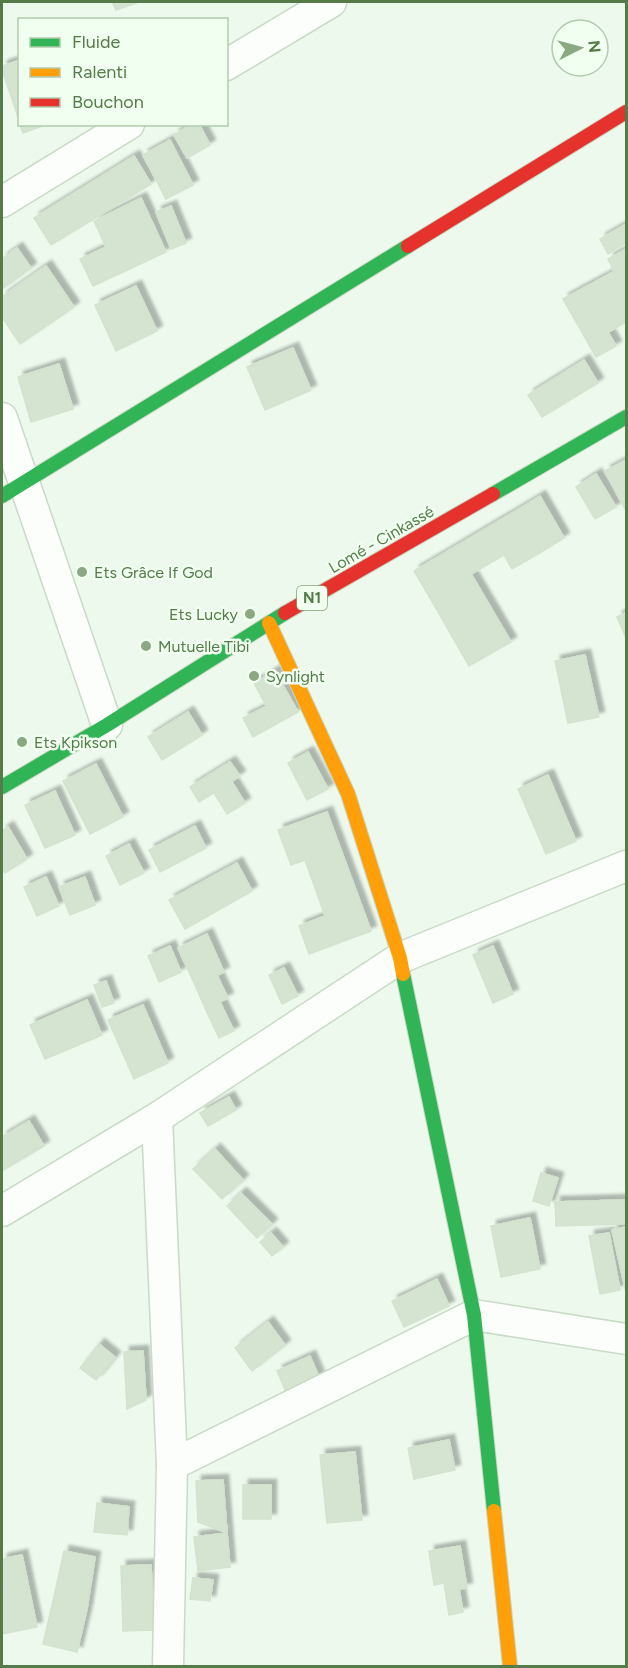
<svg xmlns="http://www.w3.org/2000/svg" width="628" height="1668" font-family="Figtree,sans-serif">
  <style>
    .building { fill: #d4e4d1; stroke: #d2e3ce; stroke-width: 1.5; filter: url(#shadow) }
    .lines { fill: none; stroke-linecap: round; stroke-linejoin: round }
    .street-casing { stroke: #c9dac6; stroke-width: 33 }
    .fast-casing { stroke: #c8d8c4; stroke-width: 16 }
    .slow-casing { stroke: #c8d8c4; stroke-width: 16 }
    .jam-casing { stroke: #c8d8c4; stroke-width: 16 }
    .street { stroke: #fcfefc; stroke-width: 30 }
    .fast { stroke: #30b455; stroke-width: 14 }
    .slow { stroke: #ff9f0a; stroke-width: 14 }
    .jam { stroke: #e5322d; stroke-width: 14 }
    .poi-dot { fill: #8aa882; stroke: #f0fff0; stroke-width: 2 }
    .labels { text-anchor: middle; stroke-width: 5; stroke-linejoin: round; paint-order: stroke }
    .shield { fill: #f0fff0; stroke: #84a37a; stroke-width: 1.5 }
    .shield-label { font-size: 15px; font-weight: bold; fill: #557c48 }
    .street-label { font-size: 16px; fill: #557c48; stroke: #f0fff0 }
    .poi-label { font-size: 16px; fill: #557c48; stroke: #f0fff0; text-anchor: start }
  </style>
  <defs>
    <filter id="shadow"><feDropShadow dx="5.5" dy="-5.5" stdDeviation="1.5" flood-color="#0004"/></filter>
  </defs>
  <rect width="100%" height="100%" fill="#edf9ed"/>
  <g class="building">
    <polygon points="112,2 139,2 116,10"/>
    <polygon points="20,60 20,123 2,70 2,66"/>
    <polygon points="20,124 48,124 23,133"/>
    <polygon points="192,124 199,124 210,145 187,158 174,135"/>
    <polygon points="170,140 193,185 166,199 143,155"/>
    <polygon points="134,156 151,184 51,245 34,218"/>
    <polygon points="141,198 166,252 93,286 80,259 106,247 94,221"/>
    <polygon points="171,206 186,243 171,249 156,212"/>
    <polygon points="626,224 626,242 608,254 600,239"/>
    <polygon points="17,248 31,268 2,289 2,259"/>
    <polygon points="626,249 626,291 624,292 608,259"/>
    <polygon points="46,266 74,307 20,344 2,317 2,297"/>
    <polygon points="613,272 624,292 626,291 626,322 608,332 616,346 596,357 563,299"/>
    <polygon points="136,286 157,331 116,351 95,305"/>
    <polygon points="293,348 311,390 265,410 247,367"/>
    <polygon points="584,360 598,383 542,417 528,395"/>
    <polygon points="59,364 73,409 31,422 18,377"/>
    <polygon points="626,460 626,511 605,471"/>
    <polygon points="596,474 616,507 595,519 576,487"/>
    <polygon points="540,496 564,538 541,552 532,538 545,531 529,503"/>
    <polygon points="529,503 545,531 430,598 414,571"/>
    <polygon points="532,538 541,552 512,569 504,555"/>
    <polygon points="471,574 511,642 469,666 430,598"/>
    <polygon points="626,613 626,635 625,636 617,617"/>
    <polygon points="585,655 599,717 568,723 555,661"/>
    <polygon points="275,671 298,712 276,724 254,683"/>
    <polygon points="267,706 276,724 253,737 243,718"/>
    <polygon points="188,712 202,735 162,760 148,737"/>
    <polygon points="308,752 328,789 307,800 288,763"/>
    <polygon points="230,762 240,776 199,802 190,787"/>
    <polygon points="96,764 123,817 90,834 63,781"/>
    <polygon points="548,775 576,841 546,854 518,789"/>
    <polygon points="232,782 245,803 227,814 214,793"/>
    <polygon points="55,791 75,835 45,848 25,805"/>
    <polygon points="327,812 371,931 309,954 299,926 325,916 305,860 291,865 278,830"/>
    <polygon points="195,826 206,848 160,872 149,850"/>
    <polygon points="8,827 27,859 5,873 2,868 2,831"/>
    <polygon points="129,844 144,873 120,885 106,856"/>
    <polygon points="237,863 252,891 185,929 169,900"/>
    <polygon points="46,877 59,906 37,916 24,887"/>
    <polygon points="85,877 95,905 70,915 59,887"/>
    <polygon points="207,934 224,972 195,985 178,948"/>
    <polygon points="170,946 181,972 159,982 148,956"/>
    <polygon points="493,946 513,994 493,1003 473,955"/>
    <polygon points="284,968 298,996 282,1004 269,975"/>
    <polygon points="217,975 228,998 205,1008 195,985"/>
    <polygon points="106,981 114,1003 102,1007 94,985"/>
    <polygon points="87,1000 102,1035 45,1059 30,1025"/>
    <polygon points="220,1002 234,1031 219,1038 205,1008"/>
    <polygon points="143,1005 168,1063 134,1079 108,1020"/>
    <polygon points="229,1097 236,1110 208,1126 200,1113"/>
    <polygon points="29,1121 44,1146 2,1171 2,1137"/>
    <polygon points="215,1149 243,1180 222,1199 193,1169"/>
    <polygon points="541,1173 558,1178 549,1206 533,1201"/>
    <polygon points="241,1193 272,1224 257,1238 227,1206"/>
    <polygon points="624,1200 625,1224 556,1226 555,1202"/>
    <polygon points="530,1218 540,1269 501,1277 491,1226"/>
    <polygon points="626,1227 626,1292 612,1230"/>
    <polygon points="271,1233 283,1247 272,1256 260,1242"/>
    <polygon points="609,1233 620,1290 600,1294 589,1236"/>
    <polygon points="437,1279 449,1306 404,1327 392,1301"/>
    <polygon points="268,1322 285,1345 252,1371 235,1348"/>
    <polygon points="99,1344 115,1357 96,1380 80,1368"/>
    <polygon points="143,1351 146,1400 127,1409 124,1352"/>
    <polygon points="310,1356 319,1377 286,1392 277,1371"/>
    <polygon points="449,1440 455,1470 414,1479 408,1448"/>
    <polygon points="355,1452 362,1520 327,1523 320,1455"/>
    <polygon points="223,1480 227,1533 198,1522 196,1481"/>
    <rect x="243" y="1485" width="28" height="34"/>
    <polygon points="97,1503 129,1507 127,1535 94,1532"/>
    <polygon points="227,1533 230,1567 198,1571 194,1537"/>
    <polygon points="460,1546 467,1588 459,1589 463,1612 449,1615 444,1583 434,1585 429,1551"/>
    <polygon points="64,1551 95,1557 87,1609 53,1601"/>
    <polygon points="22,1555 37,1627 2,1634 2,1559"/>
    <polygon points="151,1565 154,1630 123,1631 121,1566"/>
    <polygon points="193,1578 213,1580 210,1601 190,1599"/>
    <polygon points="53,1601 87,1609 77,1652 43,1644"/>
  </g>
  <g class="lines">
    <defs>
      <g id="street">
        <polyline points="226,65 331,2"/>
        <polyline points="2,202 129,124"/>
        <polyline points="2,418 107,725"/>
        <polyline points="157,1118 172,1465 168,1666"/>
        <polyline points="2,1211 157,1118 400,958 626,866"/>
        <polyline points="172,1465 474,1315 626,1339"/>
      </g>
      <g id="fast">
        <polyline points="493,494 626,417"/>
        <polyline points="2,496 408,246"/>
        <polyline points="2,787 107,725 285,613"/>
        <polyline points="403,974 474,1315 494,1511"/>
      </g>
      <g id="slow">
        <polyline points="269,623 348,794 400,958 403,974"/>
        <polyline points="494,1511 510,1666"/>
      </g>
      <g id="jam">
        <polyline points="408,246 626,112"/>
        <polyline points="285,613 493,494"/>
      </g>
    </defs>
    <use href="#street" class="street-casing"/>
    <use href="#fast" class="fast-casing"/>
    <use href="#slow" class="slow-casing"/>
    <use href="#jam" class="jam-casing"/>
    <use href="#street" class="street"/>
    <use href="#fast" class="fast"/>
    <use href="#slow" class="slow"/>
    <use href="#jam" class="jam"/>
  </g>
  <g class="poi-dot">
    <circle cx="82" cy="572" r="6"/>
    <circle cx="250" cy="614" r="6"/>
    <circle cx="146" cy="646" r="6"/>
    <circle cx="254" cy="676" r="6"/>
    <circle cx="22" cy="742" r="6"/>
  </g>
  <g class="labels">
    <rect class="shield" x="297" y="586" width="30" height="24" rx="4.5"/>
    <g class="shield-label">
      <text x="312" y="603">N1</text>
    </g>
    <g class="street-label">
      <text transform="translate(381 539) rotate(-30)" y="6">Lomé - Cinkassé</text>
    </g>
    <g class="poi-label">
      <text x="94" y="578">Ets Grâce If God</text>
      <text x="238" y="620" text-anchor="end">Ets Lucky</text>
      <text x="158" y="652">Mutuelle Tibi</text>
      <text x="266" y="682">Synlight</text>
      <text x="34" y="748">Ets Kpikson</text>
    </g>
  </g>
  <rect width="628" height="1668" fill="none" stroke="#557c48" stroke-width="6"/>
  <rect x="18" y="18" width="210" height="108" fill="#f0fff0" stroke="#b2cbad" stroke-width="1.5"/>
  <rect x="30" y="38" width="30" height="9" fill="#30b455" stroke="#b2cbad" stroke-width="1.5"/>
  <text x="72" y="48" font-size="18" fill="#557c48">Fluide</text>
  <rect x="30" y="68" width="30" height="9" fill="#ff9f0a" stroke="#b2cbad" stroke-width="1.5"/>
  <text x="72" y="78" font-size="18" fill="#557c48">Ralenti</text>
  <rect x="30" y="98" width="30" height="9" fill="#e5322d" stroke="#b2cbad" stroke-width="1.5"/>
  <text x="72" y="108" font-size="18" fill="#557c48">Bouchon</text>
  <g transform="translate(580 48) rotate(84)"><circle r="28" fill="#f0fff0" stroke="#b2cbad" stroke-width="1.5"/>
  <path d="M0-4.5L10 22L0 15L-10 22Z" fill="#8aa882"/>
  <text y="-9" font-size="16" font-weight="bold" text-anchor="middle" fill="#557c48">N</text>
  </g>
</svg>
